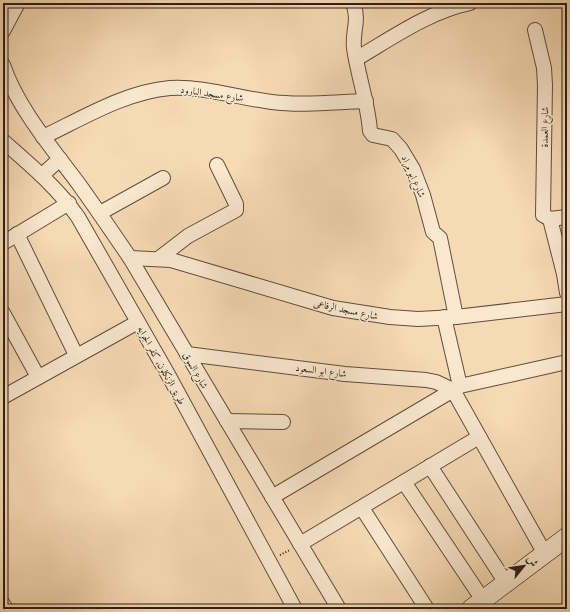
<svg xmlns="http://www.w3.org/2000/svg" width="570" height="612" font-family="'Libre Caslon Text',Amiri,serif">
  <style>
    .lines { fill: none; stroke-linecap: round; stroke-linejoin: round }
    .street-casing { stroke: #614c3e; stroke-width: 16 }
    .secondary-casing { stroke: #2f1d16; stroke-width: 20 }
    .path { stroke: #2f1d16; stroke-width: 2; stroke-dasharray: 1 2; stroke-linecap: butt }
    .street { stroke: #f9e7ce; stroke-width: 14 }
    .secondary { stroke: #f9e7ce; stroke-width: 19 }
    .labels { text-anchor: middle; stroke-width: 3; stroke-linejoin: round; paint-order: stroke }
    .street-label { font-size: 10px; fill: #2f1d16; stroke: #f9e7ce }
  </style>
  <rect width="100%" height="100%" fill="#f6dab4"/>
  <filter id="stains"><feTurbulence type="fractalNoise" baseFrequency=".005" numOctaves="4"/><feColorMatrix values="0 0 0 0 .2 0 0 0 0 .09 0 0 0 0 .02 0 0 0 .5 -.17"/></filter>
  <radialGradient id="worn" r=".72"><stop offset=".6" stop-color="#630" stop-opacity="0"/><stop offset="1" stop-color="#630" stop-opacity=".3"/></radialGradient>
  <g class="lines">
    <defs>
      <g id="street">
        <path d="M 353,3 C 360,21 352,31 354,48 C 358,76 368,103 370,131 L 373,135 L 392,139 L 401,149 L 413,169 L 423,195 L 433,232 L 440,238 L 456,317"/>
        <polyline points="535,30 544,68 545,85 543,215 550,219"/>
        <polyline points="3,31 18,3"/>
        <path d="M 356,59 C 392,38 428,12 470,3"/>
        <path d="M 3,65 C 17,107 52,148 78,183 C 96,208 113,233 130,258 L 339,609"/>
        <path d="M 43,137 C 83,118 125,92 170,88 C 204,86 238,98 272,102 C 302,106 335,102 366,101"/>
        <path d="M 3,141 C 30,165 57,187 78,217 L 170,378 L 295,609"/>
        <polyline points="42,175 60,159"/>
        <polyline points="100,213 163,178"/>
        <polyline points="550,219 564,274 567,293"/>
        <polyline points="550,219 567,217"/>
        <polyline points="17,234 76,355"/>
        <polyline points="3,243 69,203"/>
        <polyline points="130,258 171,260 333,308 390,317 418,319 456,317 567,304"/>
        <polyline points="158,259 188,236 236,210 236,204 217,165"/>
        <polyline points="3,313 38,377"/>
        <polyline points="444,317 460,386"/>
        <polyline points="187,354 345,374 426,380 436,382 453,390 545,554"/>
        <polyline points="3,397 138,322"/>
        <polyline points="227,421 283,422"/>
        <polyline points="430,466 506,583"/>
        <polyline points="404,482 483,600"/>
        <polyline points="272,497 460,386 567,362"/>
        <polyline points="362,508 427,609"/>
        <polyline points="300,544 479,437"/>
        <polyline points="3,604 6,609"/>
      </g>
      <polyline id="secondary" points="471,609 567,537"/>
    </defs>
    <use href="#street" class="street-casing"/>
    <use href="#secondary" class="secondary-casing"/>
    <polyline class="path" points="280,555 290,550"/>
    <use href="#street" class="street"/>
    <use href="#secondary" class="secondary"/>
  </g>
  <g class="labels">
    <g class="street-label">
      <text transform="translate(212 93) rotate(8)" y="4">شارع مسجد البارود</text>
      <text transform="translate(544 127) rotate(-89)" y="4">شارع العمدة</text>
      <text transform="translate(414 176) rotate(66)" y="4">شارع ابو مراد</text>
      <text transform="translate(346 309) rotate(12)" y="4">شارع مسجد الرفاعى</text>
      <text transform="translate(162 365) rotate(61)" y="4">طريق الزنكلون, كفر الجرايه</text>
      <text transform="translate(196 370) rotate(60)" y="4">شارع السوق</text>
      <text transform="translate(321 370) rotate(7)" y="4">شارع ابو السعود</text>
    </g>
  </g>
  <rect width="570" height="612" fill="none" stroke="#f6dab4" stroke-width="16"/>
  <rect x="4" y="4" width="562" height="604" fill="none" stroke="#2f1d16" stroke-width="2"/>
  <rect x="8" y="8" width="554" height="596" fill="none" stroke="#2f1d16"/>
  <g transform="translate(524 566) rotate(60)" stroke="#f9e7ce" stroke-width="3" paint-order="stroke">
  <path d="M0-3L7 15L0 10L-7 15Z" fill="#2f1d16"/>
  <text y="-6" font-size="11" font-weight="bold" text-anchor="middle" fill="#2f1d16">ش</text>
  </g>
  <rect width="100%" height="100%" filter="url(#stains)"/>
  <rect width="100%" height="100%" fill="url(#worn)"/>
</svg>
